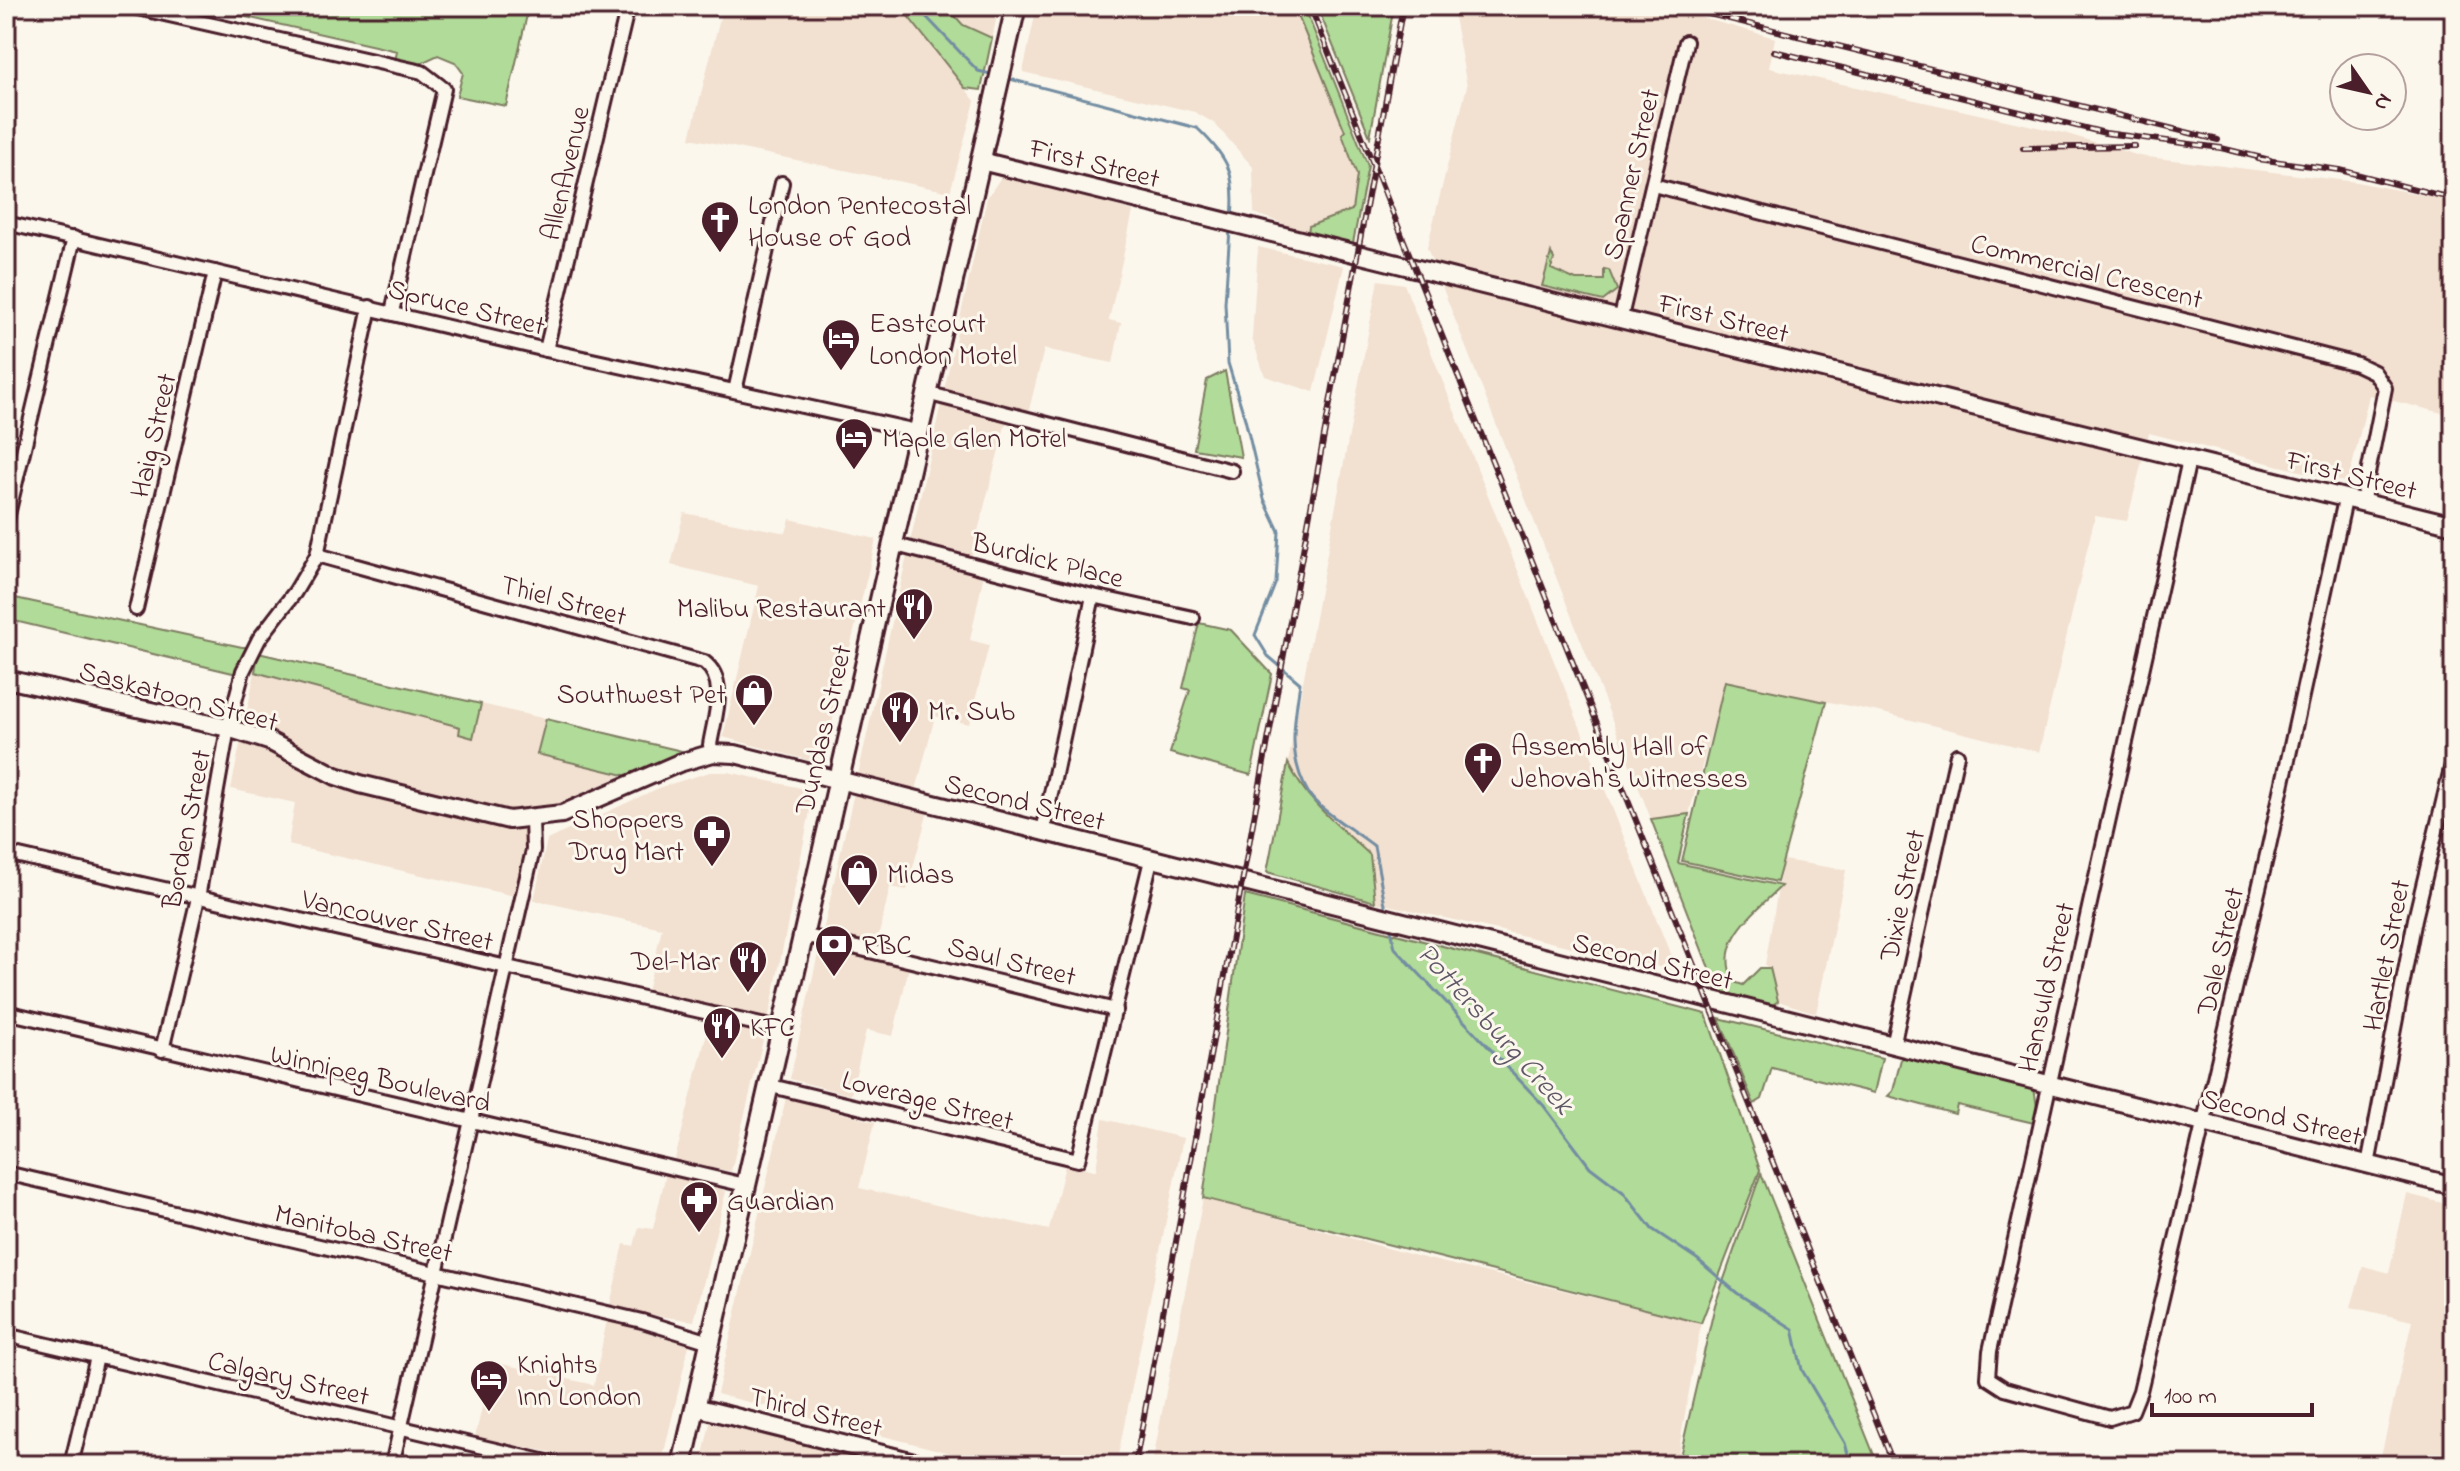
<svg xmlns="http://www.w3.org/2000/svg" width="2460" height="1471" font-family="'Indie Flower',sans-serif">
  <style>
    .built { fill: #f2e0d0 }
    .green { fill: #b1db98; stroke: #7e7d62; stroke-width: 2 }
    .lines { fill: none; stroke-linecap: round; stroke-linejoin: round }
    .stream { stroke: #738da2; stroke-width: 3 }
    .minor-casing { stroke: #4a1f2b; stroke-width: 18 }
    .tertiary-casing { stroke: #4a1f2b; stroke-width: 22 }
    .secondary-casing { stroke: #4a1f2b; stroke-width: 24 }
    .minor { stroke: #fbf7ec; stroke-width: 12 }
    .tertiary { stroke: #fbf7ec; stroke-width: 16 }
    .secondary { stroke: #fbf7ec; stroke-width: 18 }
    .rail-casing { stroke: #4a1f2b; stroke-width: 6 }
    .rail { stroke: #fbf7ec; stroke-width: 3; stroke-dasharray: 9; stroke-linecap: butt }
    .labels { text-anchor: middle; stroke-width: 6; stroke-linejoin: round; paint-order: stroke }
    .street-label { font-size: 28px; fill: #4a1f2b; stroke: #fbf7ec }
    .poi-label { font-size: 28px; fill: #4a1f2b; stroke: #fbf7ec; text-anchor: start }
    .water-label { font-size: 30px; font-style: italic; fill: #5f5666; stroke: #fbf7ec }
  </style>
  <rect width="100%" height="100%" fill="#fbf7ec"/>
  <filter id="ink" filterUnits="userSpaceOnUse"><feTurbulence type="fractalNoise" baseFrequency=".0125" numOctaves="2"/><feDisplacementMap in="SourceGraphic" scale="16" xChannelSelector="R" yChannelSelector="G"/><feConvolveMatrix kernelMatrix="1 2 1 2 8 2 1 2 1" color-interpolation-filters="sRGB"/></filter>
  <g filter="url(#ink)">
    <g class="built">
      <polygon points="723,6 900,6 975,101 950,192 690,138"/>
      <polygon points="946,6 999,6 992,38 963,25"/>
      <polygon points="1037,6 1294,6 1345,132 1343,134 1357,175 1352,210 1309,225 1308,233 1254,213 1253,167 1214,123 1195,112 1023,72"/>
      <polygon points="1452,6 1659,6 1775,38 1769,68 2064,133 2139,156 2356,182 2454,201 2451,415 2369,395 2348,483 2149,433 2127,521 2095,516 2039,752 1879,712 1725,681 1689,814 1651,819 1427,248 1467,86"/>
      <polygon points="1004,173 1133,211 1109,320 1121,323 1113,363 1044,349 1025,426 1007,421 1005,426 971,558 983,578 970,640 989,645 969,724 935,716 915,794 928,811 907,890 890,887 876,947 909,956 909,967 893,1036 866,1030 851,1095 790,1079 987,198"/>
      <polygon points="1258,247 1344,266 1314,392 1265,376 1252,338"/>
      <polygon points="1378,280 1404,284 1677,971 1375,902 1370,855 1325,817 1302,791 1288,763"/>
      <polygon points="684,513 786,533 790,519 876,539 824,756 808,760 723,737 759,586 671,565"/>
      <polygon points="255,672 460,727 473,738 481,704 546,719 537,754 622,775 566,801 526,836 515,896 288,845 295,803 231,789"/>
      <polygon points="710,772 728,772 810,790 813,796 771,1007 731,1171 674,1163 710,1021 710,1005 647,992 662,928 534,900 547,840 661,787"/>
      <polygon points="1783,860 1846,870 1816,1013 1778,1001 1770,969 1765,965"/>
      <polygon points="786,1098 875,1122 859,1188 1049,1230 1066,1162 1096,1171 1103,1119 1183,1138 1116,1465 998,1465 717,1394"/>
      <polygon points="666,1174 726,1191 694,1321 609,1309 624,1244 634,1246 639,1227 653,1229"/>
      <polygon points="2407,1194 2454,1206 2454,1465 2379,1465 2412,1321 2351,1307 2363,1266 2389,1273"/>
      <polygon points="1203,1198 1420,1257 1701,1323 1676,1465 1152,1465"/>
      <polygon points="607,1320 689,1345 661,1465 614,1465 475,1437 493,1362 594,1385"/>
      <polygon points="710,1423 850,1453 847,1465 701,1465"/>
    </g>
    <g class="green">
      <polygon points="197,6 529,6 506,106 457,96 463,73 455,62 438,55 415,66 395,62 397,51"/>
      <polygon points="900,6 946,6 963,25 992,38 981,90 965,88"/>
      <polygon points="1294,6 1304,6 1368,166 1353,243 1308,233 1309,226 1352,210 1357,175 1342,134 1345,131"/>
      <polygon points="1317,6 1394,6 1370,137"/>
      <polygon points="1551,253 1554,259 1551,269 1576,280 1604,280 1604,269 1609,270 1617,290 1603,301 1542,286"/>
      <polygon points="1225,371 1241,457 1194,449 1207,380"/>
      <polygon points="6,596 242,647 247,647 237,674 6,619"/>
      <polygon points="1199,623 1231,630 1272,674 1251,775 1170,753 1190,690 1183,688"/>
      <polygon points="258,653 481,704 473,738 459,734 460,727 255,672"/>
      <polygon points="1725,681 1826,702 1777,882 1682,861"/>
      <polygon points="546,719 686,752 628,776 537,754"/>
      <path d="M 1288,763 C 1309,805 1336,823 1370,855 L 1375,902 L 1267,872 Z"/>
      <path d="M 1689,814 L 1678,863 L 1781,886 C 1755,913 1713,941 1734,982 L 1743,985 L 1760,968 L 1770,968 L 1778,1001 L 1770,1007 L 1719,994 L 1651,819 Z"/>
      <polygon points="1245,895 1706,1014 1760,1170 1701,1323 1203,1198"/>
      <polygon points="1719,1018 1882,1058 1874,1093 1772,1068 1762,1099 1754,1104"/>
      <polygon points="1906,1057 2034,1088 2037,1107 2034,1123 1957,1105 1955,1114 1888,1096 1893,1091 1901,1059"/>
      <polygon points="1761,1173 1878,1465 1678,1465 1715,1305"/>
    </g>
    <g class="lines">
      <g class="stream">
        <polyline points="916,6 978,71 995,75"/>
        <path d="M 1006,78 L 1197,128 C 1229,158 1236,174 1232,218"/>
        <path d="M 1230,229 L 1225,303 L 1228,363 L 1245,419 L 1264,499 L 1279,531 L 1276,582 L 1255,635 L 1268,656 L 1300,683 C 1294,721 1287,758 1309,794 C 1319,810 1358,833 1374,846 L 1386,910"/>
        <polyline points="1390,925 1395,948 1544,1106 1590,1167 1623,1192 1652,1229 1697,1259 1737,1293 1793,1329 1802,1370 1845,1443 1851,1465"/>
        <polyline points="1852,1463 1884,1464"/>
      </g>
      <defs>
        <g id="minor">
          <polyline points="129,6 422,72 444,89 392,312"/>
          <polyline points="1653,185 2357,364 2374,372 2385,388 2362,504"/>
          <polyline points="6,223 546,350 917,431"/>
          <polyline points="1621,317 1686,42"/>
          <polyline points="546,350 628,6"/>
          <polyline points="735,391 782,183"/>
          <polyline points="926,393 1232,471"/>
          <polyline points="2189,460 1990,1351 1988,1378 2005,1389 2110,1418 2132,1411 2140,1391 2269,846 2345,500"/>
          <polyline points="6,523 74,238"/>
          <polyline points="892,544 1093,596 1193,618"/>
          <path d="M 317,555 L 704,662 C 729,681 714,718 710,745 L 713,753"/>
          <polyline points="136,609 215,272"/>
          <polyline points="1043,831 1093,596"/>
          <polyline points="6,853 779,1029"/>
          <polyline points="803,935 1116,1010"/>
          <polyline points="6,1012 745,1185"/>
          <polyline points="1893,1046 1957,755"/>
          <polyline points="162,1050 198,898 228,728 243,671 259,639 295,592 317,555 370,307"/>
          <polyline points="767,1085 1078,1160 1151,860"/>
          <polyline points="2368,1165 2415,919 2454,756"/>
          <polyline points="6,1173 642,1321 710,1342"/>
          <polyline points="6,1335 560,1465"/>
          <polyline points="71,1465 97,1357"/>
          <polyline points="392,1465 533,850 532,820"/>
        </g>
        <g id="tertiary">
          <polyline points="981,161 2454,525"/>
          <polyline points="6,679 228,728 269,741 336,776 360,784 509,820 562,814 679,763 713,753 735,754 2454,1186"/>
          <polyline points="695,1407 926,1465"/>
        </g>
        <polyline id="secondary" points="682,1465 1016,6"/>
      </defs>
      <use href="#minor" class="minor-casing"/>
      <use href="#tertiary" class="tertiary-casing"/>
      <use href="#secondary" class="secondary-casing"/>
      <use href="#minor" class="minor"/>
      <use href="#tertiary" class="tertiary"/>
      <use href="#secondary" class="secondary"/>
      <defs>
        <g id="rail">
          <polyline points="1310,6 1894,1465"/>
          <polyline points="1677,6 2218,140"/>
          <polyline points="1774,51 2105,133 2221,148 2270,160"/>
          <polyline points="2023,148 2135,146"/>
          <polyline points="2258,159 2340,170 2454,199"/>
          <polyline points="1135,1465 1403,6"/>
        </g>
      </defs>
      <use href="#rail" class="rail-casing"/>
      <use href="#rail" class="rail"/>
    </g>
  </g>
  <defs>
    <symbol id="church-pin" viewBox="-11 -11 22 30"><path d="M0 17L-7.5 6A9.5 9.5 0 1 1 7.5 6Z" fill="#4a1f2b" stroke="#fbf7ec"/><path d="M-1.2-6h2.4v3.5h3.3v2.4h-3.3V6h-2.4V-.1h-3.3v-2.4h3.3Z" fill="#fff"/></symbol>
    <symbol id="hotel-pin" viewBox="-11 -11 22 30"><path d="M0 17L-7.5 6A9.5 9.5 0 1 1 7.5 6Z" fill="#4a1f2b" stroke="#fbf7ec"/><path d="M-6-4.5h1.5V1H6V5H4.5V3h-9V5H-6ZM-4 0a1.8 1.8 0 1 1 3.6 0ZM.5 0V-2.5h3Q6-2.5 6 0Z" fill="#fff"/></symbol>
    <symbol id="restaurant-pin" viewBox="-11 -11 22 30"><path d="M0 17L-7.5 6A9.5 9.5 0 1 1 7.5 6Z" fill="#4a1f2b" stroke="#fbf7ec"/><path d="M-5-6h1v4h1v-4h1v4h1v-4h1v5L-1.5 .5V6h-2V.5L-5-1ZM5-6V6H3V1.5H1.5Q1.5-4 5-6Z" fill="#fff"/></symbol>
    <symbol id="shop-pin" viewBox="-11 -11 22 30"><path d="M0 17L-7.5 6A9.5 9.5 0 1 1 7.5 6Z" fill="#4a1f2b" stroke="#fbf7ec"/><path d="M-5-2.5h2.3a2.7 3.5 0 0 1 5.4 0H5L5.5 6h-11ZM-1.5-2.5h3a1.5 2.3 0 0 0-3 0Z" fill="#fff"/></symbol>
    <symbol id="pharmacy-pin" viewBox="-11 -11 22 30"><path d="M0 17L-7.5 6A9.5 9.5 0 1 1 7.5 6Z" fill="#4a1f2b" stroke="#fbf7ec"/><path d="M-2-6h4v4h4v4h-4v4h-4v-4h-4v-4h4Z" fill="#fff"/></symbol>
    <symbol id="bank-pin" viewBox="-11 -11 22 30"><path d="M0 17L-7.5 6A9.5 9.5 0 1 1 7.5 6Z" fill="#4a1f2b" stroke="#fbf7ec"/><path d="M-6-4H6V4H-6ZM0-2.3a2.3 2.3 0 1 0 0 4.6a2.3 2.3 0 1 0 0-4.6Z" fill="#fff"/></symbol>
  </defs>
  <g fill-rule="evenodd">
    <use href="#church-pin" x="698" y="198" width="44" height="60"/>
    <use href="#hotel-pin" x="819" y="316" width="44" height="60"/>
    <use href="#hotel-pin" x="832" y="415" width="44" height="60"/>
    <use href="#restaurant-pin" x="892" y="585" width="44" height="60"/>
    <use href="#shop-pin" x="732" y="671" width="44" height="60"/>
    <use href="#restaurant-pin" x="878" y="688" width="44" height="60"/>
    <use href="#church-pin" x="1461" y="739" width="44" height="60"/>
    <use href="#pharmacy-pin" x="690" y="812" width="44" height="60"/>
    <use href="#shop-pin" x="837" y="851" width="44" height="60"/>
    <use href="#bank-pin" x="812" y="922" width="44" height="60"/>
    <use href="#restaurant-pin" x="726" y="938" width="44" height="60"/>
    <use href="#restaurant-pin" x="700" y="1004" width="44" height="60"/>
    <use href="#pharmacy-pin" x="677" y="1178" width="44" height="60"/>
    <use href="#hotel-pin" x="467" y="1357" width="44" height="60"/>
  </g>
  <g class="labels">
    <g class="street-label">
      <text transform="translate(1095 162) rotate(14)" y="10">First Street</text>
      <text transform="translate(564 173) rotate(-77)" y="10">AllenAvenue</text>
      <text transform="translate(1630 174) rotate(-77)" y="10">Spanner Street</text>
      <text transform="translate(2087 270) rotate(14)" y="10">Commercial Crescent</text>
      <text transform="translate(467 306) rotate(14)" y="10">Spruce Street</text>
      <text transform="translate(1724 317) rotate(14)" y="10">First Street</text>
      <text transform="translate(152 435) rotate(-77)" y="10">Haig Street</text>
      <text transform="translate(2352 474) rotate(14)" y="10">First Street</text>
      <text transform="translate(1048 559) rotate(14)" y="10">Burdick Place</text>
      <text transform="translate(564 599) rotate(15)" y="10">Thiel Street</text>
      <text transform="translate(179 695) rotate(15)" y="10">Saskatoon Street</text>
      <text transform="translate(822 729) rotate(-77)" y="10">Dundas Street</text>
      <text transform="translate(1025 801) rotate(14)" y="10">Second Street</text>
      <text transform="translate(185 829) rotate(-79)" y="10">Borden Street</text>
      <text transform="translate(1901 895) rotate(-78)" y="10">Dixie Street</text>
      <text transform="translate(398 919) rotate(13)" y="10">Vancouver Street</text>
      <text transform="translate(2219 951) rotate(-77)" y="10">Dale Street</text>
      <text transform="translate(2385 955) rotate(-79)" y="10">Hartlet Street</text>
      <text transform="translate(1012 960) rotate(14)" y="10">Saul Street</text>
      <text transform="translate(1653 960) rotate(14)" y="10">Second Street</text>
      <text transform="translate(2045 987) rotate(-77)" y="10">Hansuld Street</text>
      <text transform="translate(381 1077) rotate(13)" y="10">Winnipeg Boulevard</text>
      <text transform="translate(928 1099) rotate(14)" y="10">Loverage Street</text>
      <text transform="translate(2282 1116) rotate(14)" y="10">Second Street</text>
      <text transform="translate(364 1232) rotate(13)" y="10">Manitoba Street</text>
      <text transform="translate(289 1377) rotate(13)" y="10">Calgary Street</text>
      <text transform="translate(816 1411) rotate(14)" y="10">Third Street</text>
    </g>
    <g class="poi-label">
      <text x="748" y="214">London Pentecostal<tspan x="748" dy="32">House of God</tspan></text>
      <text x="869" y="332">Eastcourt<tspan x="869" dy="32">London Motel</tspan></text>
      <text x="882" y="447">Maple Glen Motel</text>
      <text x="886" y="617" text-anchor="end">Malibu Restaurant</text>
      <text x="726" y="703" text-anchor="end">Southwest Pet</text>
      <text x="928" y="720">Mr. Sub</text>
      <text x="1511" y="755">Assembly Hall of<tspan x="1511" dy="32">Jehovah's Witnesses</tspan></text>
      <text x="684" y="828" text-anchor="end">Shoppers<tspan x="684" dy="32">Drug Mart</tspan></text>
      <text x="887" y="883">Midas</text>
      <text x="862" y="954">RBC</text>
      <text x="720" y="970" text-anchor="end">Del-Mar</text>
      <text x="750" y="1036">KFC</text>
      <text x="727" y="1210">Guardian</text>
      <text x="517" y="1373">Knights<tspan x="517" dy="32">Inn London</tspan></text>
    </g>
    <g class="water-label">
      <text transform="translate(1496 1028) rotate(48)" y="10">Pottersburg Creek</text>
    </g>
  </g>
  <rect width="2460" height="1471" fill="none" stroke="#fbf7ec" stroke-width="32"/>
  <rect x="16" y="16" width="2428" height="1439" fill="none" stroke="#4a1f2b" stroke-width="3" filter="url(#ink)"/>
  <g transform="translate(2368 92) rotate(124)"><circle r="38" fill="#fbf7ec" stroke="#b4a19f" stroke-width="2"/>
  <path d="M0-6L14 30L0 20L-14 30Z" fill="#4a1f2b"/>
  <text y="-12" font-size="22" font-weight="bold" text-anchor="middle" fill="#4a1f2b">N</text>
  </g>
  <path d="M2152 1403v12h160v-12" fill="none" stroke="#4a1f2b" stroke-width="4"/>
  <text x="2164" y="1403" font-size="24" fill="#4a1f2b" stroke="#fbf7ec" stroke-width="6" paint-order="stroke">100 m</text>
</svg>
